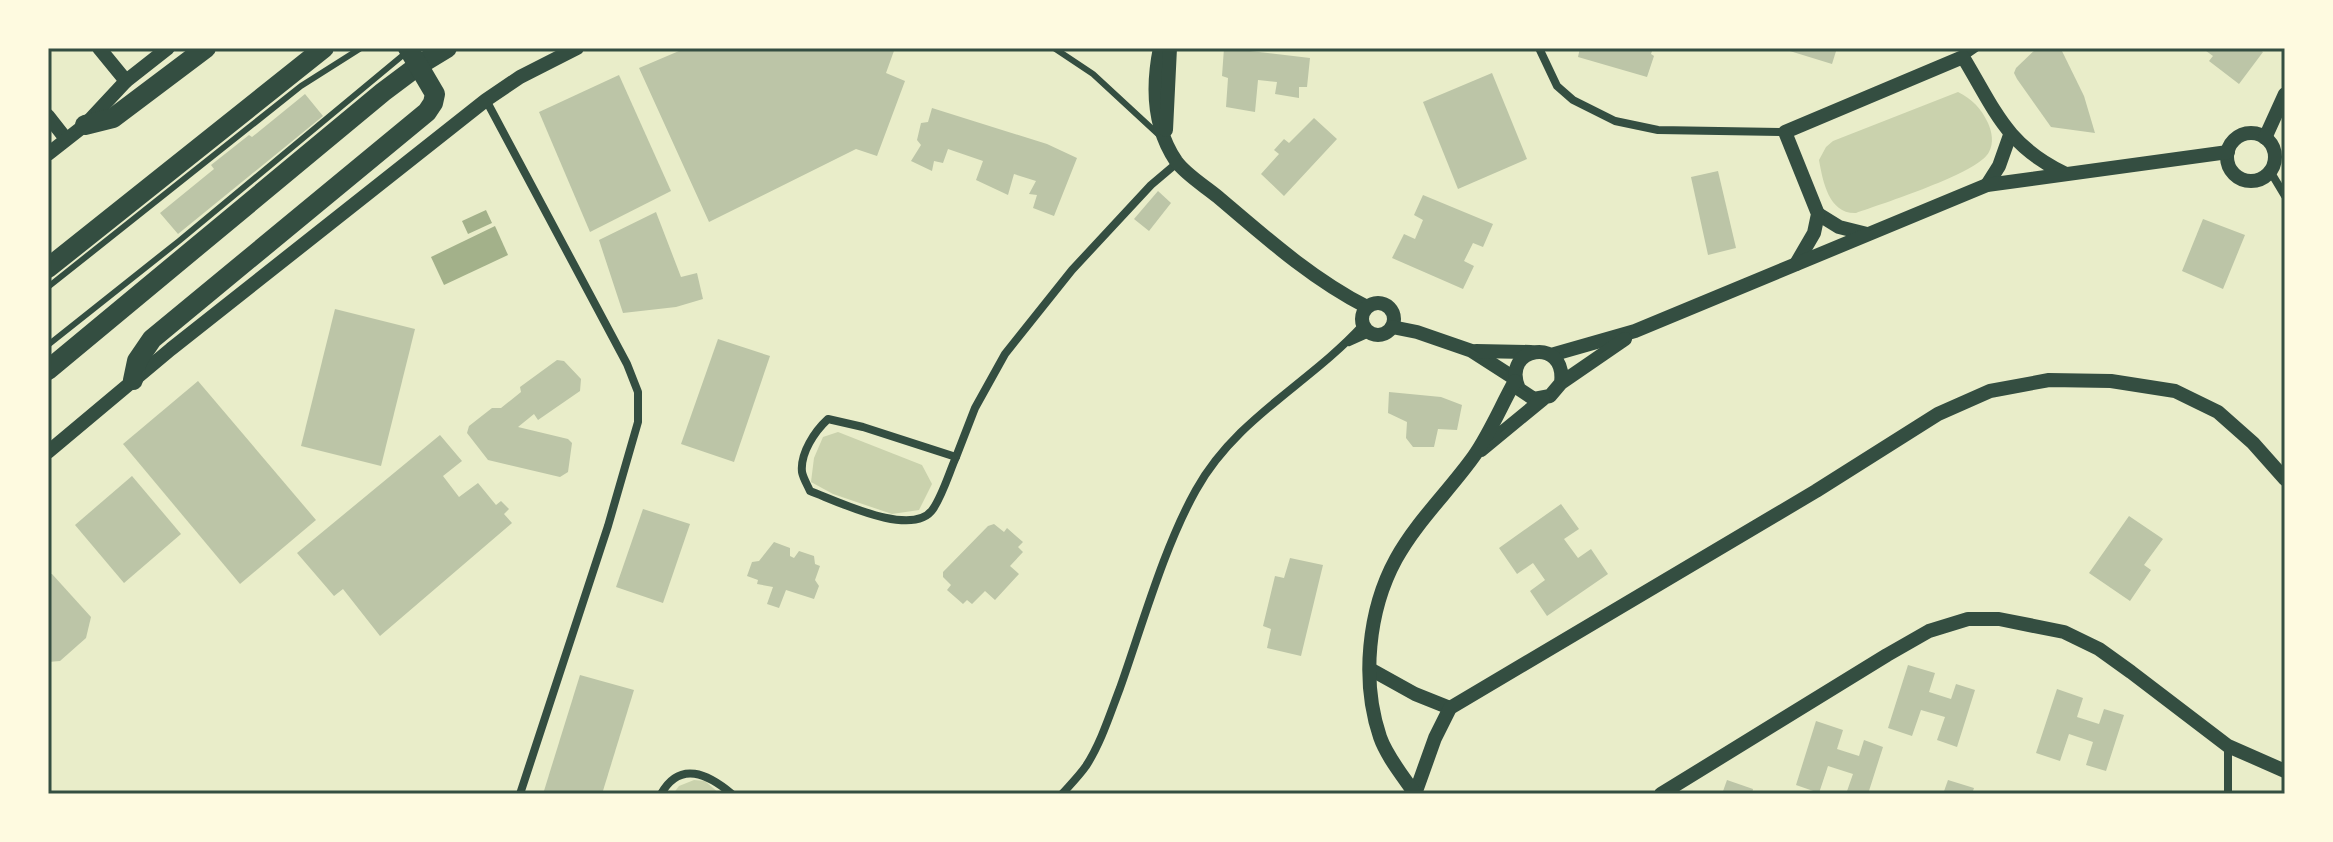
<svg xmlns="http://www.w3.org/2000/svg" width="2333" height="842" font-family="Helvetica,sans-serif">
  <style>
    .green { fill: #cad2ad }
    .water { fill: #a3b18a }
    .building { fill: #bcc5a7 }
    .lines { fill: none; stroke-linecap: round; stroke-linejoin: round }
    .service { stroke: #344e41; stroke-width: 6 }
    .minor { stroke: #344e41; stroke-width: 8 }
    .tertiary { stroke: #344e41; stroke-width: 14 }
    .primary { stroke: #344e41; stroke-width: 20 }
    .neatline { fill: none; stroke: #344e41; stroke-width: 3 }
  </style>
  <rect width="100%" height="100%" fill="#e9edc9"/>
  <g class="green">
    <path d="M 1958,92 C 1972,99 1981,108 1988,123 C 1992,132 1994,143 1989,152 C 1979,173 1881,204 1856,213 C 1829,214 1823,182 1819,160 L 1826,147 L 1833,141 Z"/>
    <polygon points="838,432 922,465 932,484 919,510 892,514 833,494 811,482 814,458 823,437"/>
    <polygon points="694,780 705,781 720,794 673,794 679,786"/>
  </g>
  <g class="water">
    <polygon points="486,210 492,223 468,234 462,221"/>
    <polygon points="495,226 508,255 444,285 431,257"/>
  </g>
  <g class="building">
    <polygon points="686,48 895,48 886,73 905,81 877,156 856,149 709,222 639,68"/>
    <polygon points="1224,48 1310,58 1307,87 1299,87 1299,98 1275,94 1277,82 1258,80 1255,112 1226,107 1228,78 1222,76"/>
    <polygon points="1580,48 1653,48 1651,54 1654,56 1647,77 1578,57"/>
    <polygon points="1780,48 1837,48 1832,64"/>
    <polygon points="2037,48 2061,49 2084,96 2095,133 2051,127 2017,79 2014,73 2016,68"/>
    <polygon points="2202,48 2257,48 2263,52 2239,84 2209,61 2213,56"/>
    <polygon points="1492,73 1527,159 1458,189 1423,102"/>
    <polygon points="619,75 671,191 590,232 539,112"/>
    <polygon points="305,94 323,116 178,234 160,213 214,169 211,165 249,135 252,137"/>
    <polygon points="932,108 1047,144 1077,158 1054,216 1033,208 1037,195 1029,194 1036,181 1014,174 1008,195 976,180 983,161 948,149 943,163 934,161 932,171 911,161 921,145 917,140 921,123 928,122"/>
    <polygon points="1314,118 1337,139 1284,196 1261,174 1279,154 1274,150 1284,139 1289,143"/>
    <polygon points="1718,171 1736,248 1708,255 1691,177"/>
    <polygon points="1158,191 1171,203 1149,231 1134,219"/>
    <polygon points="1423,195 1493,224 1483,247 1473,243 1464,261 1474,266 1463,289 1392,258 1404,234 1415,239 1423,220 1414,215"/>
    <polygon points="656,212 681,277 697,273 703,299 676,307 623,313 599,240"/>
    <polygon points="2203,219 2245,235 2223,289 2182,271"/>
    <polygon points="335,309 415,329 381,466 301,446"/>
    <polygon points="718,339 770,356 734,462 681,444"/>
    <polygon points="557,360 564,361 581,379 580,391 538,420 534,414 518,427 568,439 572,443 568,472 560,477 488,460 467,433 469,426 492,408 501,408 521,392 520,387"/>
    <polygon points="198,381 316,520 240,584 123,444"/>
    <polygon points="1389,392 1441,397 1462,405 1457,430 1438,429 1434,447 1413,447 1406,438 1407,422 1388,413"/>
    <polygon points="440,435 462,461 443,476 459,497 478,483 496,505 501,501 509,509 504,514 512,523 380,636 343,589 334,596 297,553"/>
    <polygon points="132,476 181,534 124,583 75,525"/>
    <polygon points="1561,504 1579,529 1564,539 1578,558 1591,549 1608,574 1547,616 1530,591 1545,580 1533,563 1517,574 1499,548"/>
    <polygon points="643,509 690,524 663,603 616,587"/>
    <polygon points="2129,516 2163,539 2144,565 2151,570 2130,601 2089,573"/>
    <polygon points="994,524 1004,532 1007,528 1023,542 1018,547 1023,552 1010,566 1019,574 995,600 985,591 972,604 967,600 963,604 947,590 951,585 943,577 943,572 988,526"/>
    <polygon points="774,542 790,548 790,556 794,558 799,551 814,556 815,564 820,566 815,580 819,586 814,599 786,590 779,608 767,604 773,587 757,584 758,580 747,576 752,562 759,561"/>
    <polygon points="1290,558 1323,565 1301,656 1267,648 1271,629 1263,626 1275,576 1284,578"/>
    <polygon points="48,574 52,574 91,617 86,638 60,661 48,662"/>
    <polygon points="1908,665 1935,673 1929,692 1951,699 1956,684 1975,690 1957,747 1937,740 1945,717 1921,710 1912,736 1888,728"/>
    <polygon points="580,675 634,690 602,794 543,794"/>
    <polygon points="2057,689 2083,698 2077,717 2099,724 2104,709 2124,715 2106,771 2086,765 2093,742 2069,734 2060,761 2036,753"/>
    <polygon points="1816,721 1843,730 1837,749 1859,756 1864,740 1883,747 1868,794 1846,794 1853,774 1828,766 1819,793 1796,785"/>
    <polygon points="1727,780 1753,789 1752,794 1722,794"/>
    <polygon points="1948,780 1974,788 1972,794 1943,794"/>
  </g>
  <g class="lines">
    <g class="service">
      <polyline points="1054,48 1093,74 1159,135"/>
      <polyline points="48,287 301,86 361,48"/>
      <polyline points="48,345 179,241 408,51"/>
    </g>
    <g class="minor">
      <polyline points="1539,48 1557,86 1573,100 1615,121 1658,130 1785,132"/>
      <polyline points="1963,57 1976,48"/>
      <polyline points="486,100 627,364 638,392 638,422 608,526 520,794"/>
      <polyline points="2270,171 2285,196"/>
      <polyline points="1349,342 1369,333"/>
      <path d="M 828,419 L 863,427 L 956,457 C 949,473 943,494 933,509 C 913,539 837,501 810,491 C 808,486 803,478 802,472 C 800,453 815,431 828,419 Z"/>
      <polyline points="956,457 975,408 1005,354 1072,270 1151,185 1177,163"/>
      <polyline points="2228,746 2228,794"/>
      <path d="M 661,794 C 680,760 708,774 732,794"/>
      <path d="M 1062,794 C 1070,785 1079,776 1086,766 C 1101,743 1110,714 1120,688 C 1142,626 1164,547 1196,490 C 1236,418 1309,384 1363,325"/>
    </g>
    <g class="tertiary">
      <polyline points="99,48 126,81"/>
      <path d="M 1160,48 C 1152,87 1153,127 1176,161 C 1186,175 1205,186 1218,197 C 1265,237 1312,279 1367,307"/>
      <polyline points="48,116 66,139"/>
      <polyline points="1166,130 1170,48"/>
      <circle cx="2251" cy="157" r="24"/>
      <polyline points="2265,138 2285,94"/>
      <polyline points="48,154 85,125 126,81 168,48"/>
      <polyline points="1987,185 1999,166 2010,135"/>
      <polyline points="1818,214 1839,227 1867,234"/>
      <path d="M 1796,264 L 1814,233 L 1818,214 L 1785,132 L 1963,57 C 1995,110 2006,145 2064,173"/>
      <circle cx="1378" cy="319" r="16"/>
      <polyline points="1392,327 1417,332 1472,351 1514,378"/>
      <polyline points="1476,351 1531,352"/>
      <polyline points="1551,355 1635,331 1987,185 2228,152"/>
      <path d="M 1561,383 C 1567,336 1500,346 1519,389 L 1534,399 L 1550,396 L 1561,383 L 1625,339"/>
      <polyline points="1481,450 1543,399"/>
      <polyline points="48,452 171,349 486,100 520,77 577,48"/>
      <polyline points="1370,669 1415,694 1450,708"/>
      <polyline points="1415,794 1435,738 1450,708 1816,491 1938,414 1990,391 2049,380 2111,381 2175,391 2218,412 2253,443 2285,479"/>
      <path d="M 1415,794 C 1403,776 1387,757 1380,737 C 1361,681 1368,610 1396,559 C 1417,521 1449,491 1474,456 C 1490,433 1501,406 1515,381"/>
      <polyline points="1661,794 1887,655 1929,631 1968,619 1999,619 2064,632 2099,649 2131,672 2228,746 2285,771"/>
    </g>
    <g class="primary">
      <polyline points="85,125 113,118 206,48"/>
      <polyline points="48,268 324,48"/>
      <polyline points="48,370 383,92 419,65 447,48"/>
      <polyline points="133,380 137,361 152,339 427,112 433,103 435,94 408,48"/>
    </g>
  </g>
  <rect width="2333" height="842" fill="none" stroke="#fefae0" stroke-width="100"/>
  <rect x="50" y="50" width="2233" height="742" class="neatline"/>
</svg>
